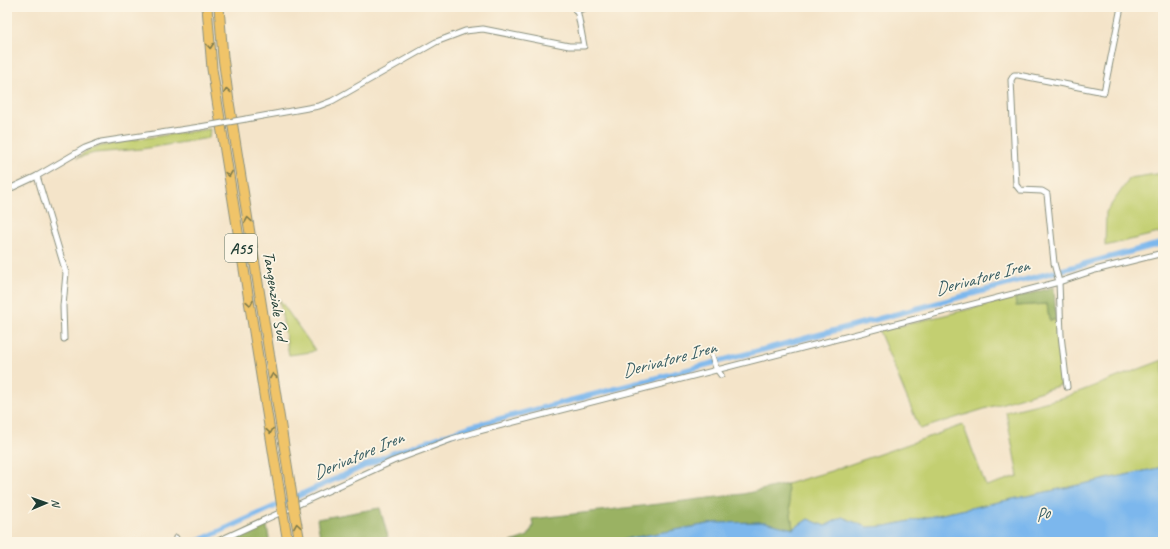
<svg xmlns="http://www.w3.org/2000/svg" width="1170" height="549" font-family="Caveat,sans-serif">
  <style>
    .green { fill: #c3cf71; stroke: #718652 }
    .forest { fill: #9ab263; stroke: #5c784c }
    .water { fill: #7bb7ed; stroke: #4d7a90 }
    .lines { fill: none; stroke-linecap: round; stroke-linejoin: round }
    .canal { stroke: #7bb7ed; stroke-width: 5.5 }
    .minor-casing { stroke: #8a907e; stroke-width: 7 }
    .motorway-casing { stroke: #8a907e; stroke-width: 11 }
    .minor { stroke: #fff; stroke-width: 5 }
    .motorway { stroke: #f0c469; stroke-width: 9 }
    .minor-bridge-casing { stroke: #8a907e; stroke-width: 7; stroke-linecap: butt }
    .motorway-bridge-casing { stroke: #8a907e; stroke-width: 11; stroke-linecap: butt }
    .minor-bridge { stroke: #fff; stroke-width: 5 }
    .motorway-bridge { stroke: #f0c469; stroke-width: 9 }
    .oneway { stroke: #7d7a4c }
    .labels { text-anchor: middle; stroke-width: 3.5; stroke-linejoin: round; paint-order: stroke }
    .shield { fill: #fcf5e5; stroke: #617469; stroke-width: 1 }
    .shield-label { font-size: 16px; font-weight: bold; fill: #1f3d34 }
    .street-label { font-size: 17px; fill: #1f3d34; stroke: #fcf5e5 }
    .water-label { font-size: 18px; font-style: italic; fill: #365c62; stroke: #fcf5e5 }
  </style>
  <rect width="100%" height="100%" fill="#fcf5e5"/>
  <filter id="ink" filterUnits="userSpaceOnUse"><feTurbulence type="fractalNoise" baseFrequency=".025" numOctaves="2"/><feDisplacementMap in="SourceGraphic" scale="8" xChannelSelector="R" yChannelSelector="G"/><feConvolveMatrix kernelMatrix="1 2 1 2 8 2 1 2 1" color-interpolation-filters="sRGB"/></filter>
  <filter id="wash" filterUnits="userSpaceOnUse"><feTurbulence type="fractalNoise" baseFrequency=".012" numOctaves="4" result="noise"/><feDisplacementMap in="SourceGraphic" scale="16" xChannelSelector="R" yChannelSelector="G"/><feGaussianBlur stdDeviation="0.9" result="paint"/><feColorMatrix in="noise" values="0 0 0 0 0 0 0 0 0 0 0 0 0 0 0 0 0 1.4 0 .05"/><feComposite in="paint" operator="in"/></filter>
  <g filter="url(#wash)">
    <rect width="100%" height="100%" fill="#f4e4c9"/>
    <g class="green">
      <polygon points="210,129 209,138 142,149 94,153 77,158 91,148 138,139"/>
      <polygon points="1163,173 1163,232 1105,246 1106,212 1130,178"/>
      <polygon points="1015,298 1016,306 1047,304 1049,320 1056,320 1061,385 920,429 879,331"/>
      <polygon points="279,299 315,350 311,352 289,355"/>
      <polygon points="1163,360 1163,467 886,526 867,527 842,517 825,526 808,519 793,529 787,484 831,471 963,425 986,486 1018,476 1006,412 1065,397"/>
    </g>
    <g class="forest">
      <polygon points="1054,287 1056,320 1049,320 1047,304 1016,306 1015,298"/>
      <polygon points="787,484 793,529 764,522 714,523 609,542 511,542 528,536 533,526 532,519 743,494"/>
      <polygon points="380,508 388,537 374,542 321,542 317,519"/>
      <polygon points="266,522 270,542 224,542"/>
    </g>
    <polygon class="water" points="1163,467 1163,535 1145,542 609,542 714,523 765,522 793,529 808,519 825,526 842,517 867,527 886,526"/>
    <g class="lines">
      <polyline class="canal" points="196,542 393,453 469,427 634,384 1163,243"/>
    </g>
  </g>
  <g filter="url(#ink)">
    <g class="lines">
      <defs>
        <g id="minor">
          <polyline points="576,11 588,7"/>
          <polyline points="246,119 319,106 332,101 436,42 465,31 483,29 569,46 584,46 578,14 574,7"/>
          <polyline points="37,176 66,273 63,306 64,339"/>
          <polyline points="7,190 37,176 85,148 101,142 200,127"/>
          <polyline points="711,353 716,368 721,375"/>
          <polyline points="1067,387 1061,335 1059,282 1054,263 1047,194 1042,191 1020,190 1016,185 1011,80 1014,75 1018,75 1104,92 1121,7"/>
          <polyline points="176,538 178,542"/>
          <polyline points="216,542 393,461 452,439 479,431 1059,282 1095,270 1163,253"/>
        </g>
        <g id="motorway">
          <polyline points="207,7 212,69 218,107 279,488"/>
          <polyline points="219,7 223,57 229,102 290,483"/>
          <polyline points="294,509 300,542"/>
          <polyline points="283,514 288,542"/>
        </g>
      </defs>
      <use href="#minor" class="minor-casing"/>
      <use href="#motorway" class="motorway-casing"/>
      <use href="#minor" class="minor"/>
      <use href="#motorway" class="motorway"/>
      <defs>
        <polyline id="minor-bridge" points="200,127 246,119"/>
        <g id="motorway-bridge">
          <polyline points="290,483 294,509"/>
          <polyline points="279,488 283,514"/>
        </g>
      </defs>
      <use href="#minor-bridge" class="minor-bridge-casing"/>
      <use href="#motorway-bridge" class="motorway-bridge-casing"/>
      <use href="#minor-bridge" class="minor-bridge"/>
      <use href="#motorway-bridge" class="motorway-bridge"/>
    </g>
    <defs><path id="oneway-chevron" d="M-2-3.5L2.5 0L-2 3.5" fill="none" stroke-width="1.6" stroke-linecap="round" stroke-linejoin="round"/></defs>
    <g class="oneway">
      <use href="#oneway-chevron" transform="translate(210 46) rotate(85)"/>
      <use href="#oneway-chevron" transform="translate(227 91) rotate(-98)"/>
      <use href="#oneway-chevron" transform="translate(229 174) rotate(81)"/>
      <use href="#oneway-chevron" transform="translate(248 220) rotate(-99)"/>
      <use href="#oneway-chevron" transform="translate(250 303) rotate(81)"/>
      <use href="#oneway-chevron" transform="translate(273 376) rotate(-99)"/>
      <use href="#oneway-chevron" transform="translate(270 431) rotate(81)"/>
      <use href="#oneway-chevron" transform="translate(297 526) rotate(-99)"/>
    </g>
  </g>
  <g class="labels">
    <rect class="shield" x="225" y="234" width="32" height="28" rx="3"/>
    <g class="shield-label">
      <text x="241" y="254">A55</text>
    </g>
    <g class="street-label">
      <text transform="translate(276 296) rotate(81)" y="6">Tangenziale Sud</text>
    </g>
    <g class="water-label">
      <text transform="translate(982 277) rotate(-15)" y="6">Derivatore Iren</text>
      <text transform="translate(669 359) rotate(-15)" y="6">Derivatore Iren</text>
      <text transform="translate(358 455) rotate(-23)" y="6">Derivatore Iren</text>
      <text transform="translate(1042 514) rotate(-15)" y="6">Po</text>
    </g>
  </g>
  <rect width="1170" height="549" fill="none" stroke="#fcf5e5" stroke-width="24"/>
  <g transform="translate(46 503) rotate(88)" stroke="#fcf5e5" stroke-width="3" paint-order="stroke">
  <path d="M0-3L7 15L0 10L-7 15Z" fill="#1f3d34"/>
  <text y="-6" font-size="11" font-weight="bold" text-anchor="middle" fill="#1f3d34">N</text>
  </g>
</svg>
